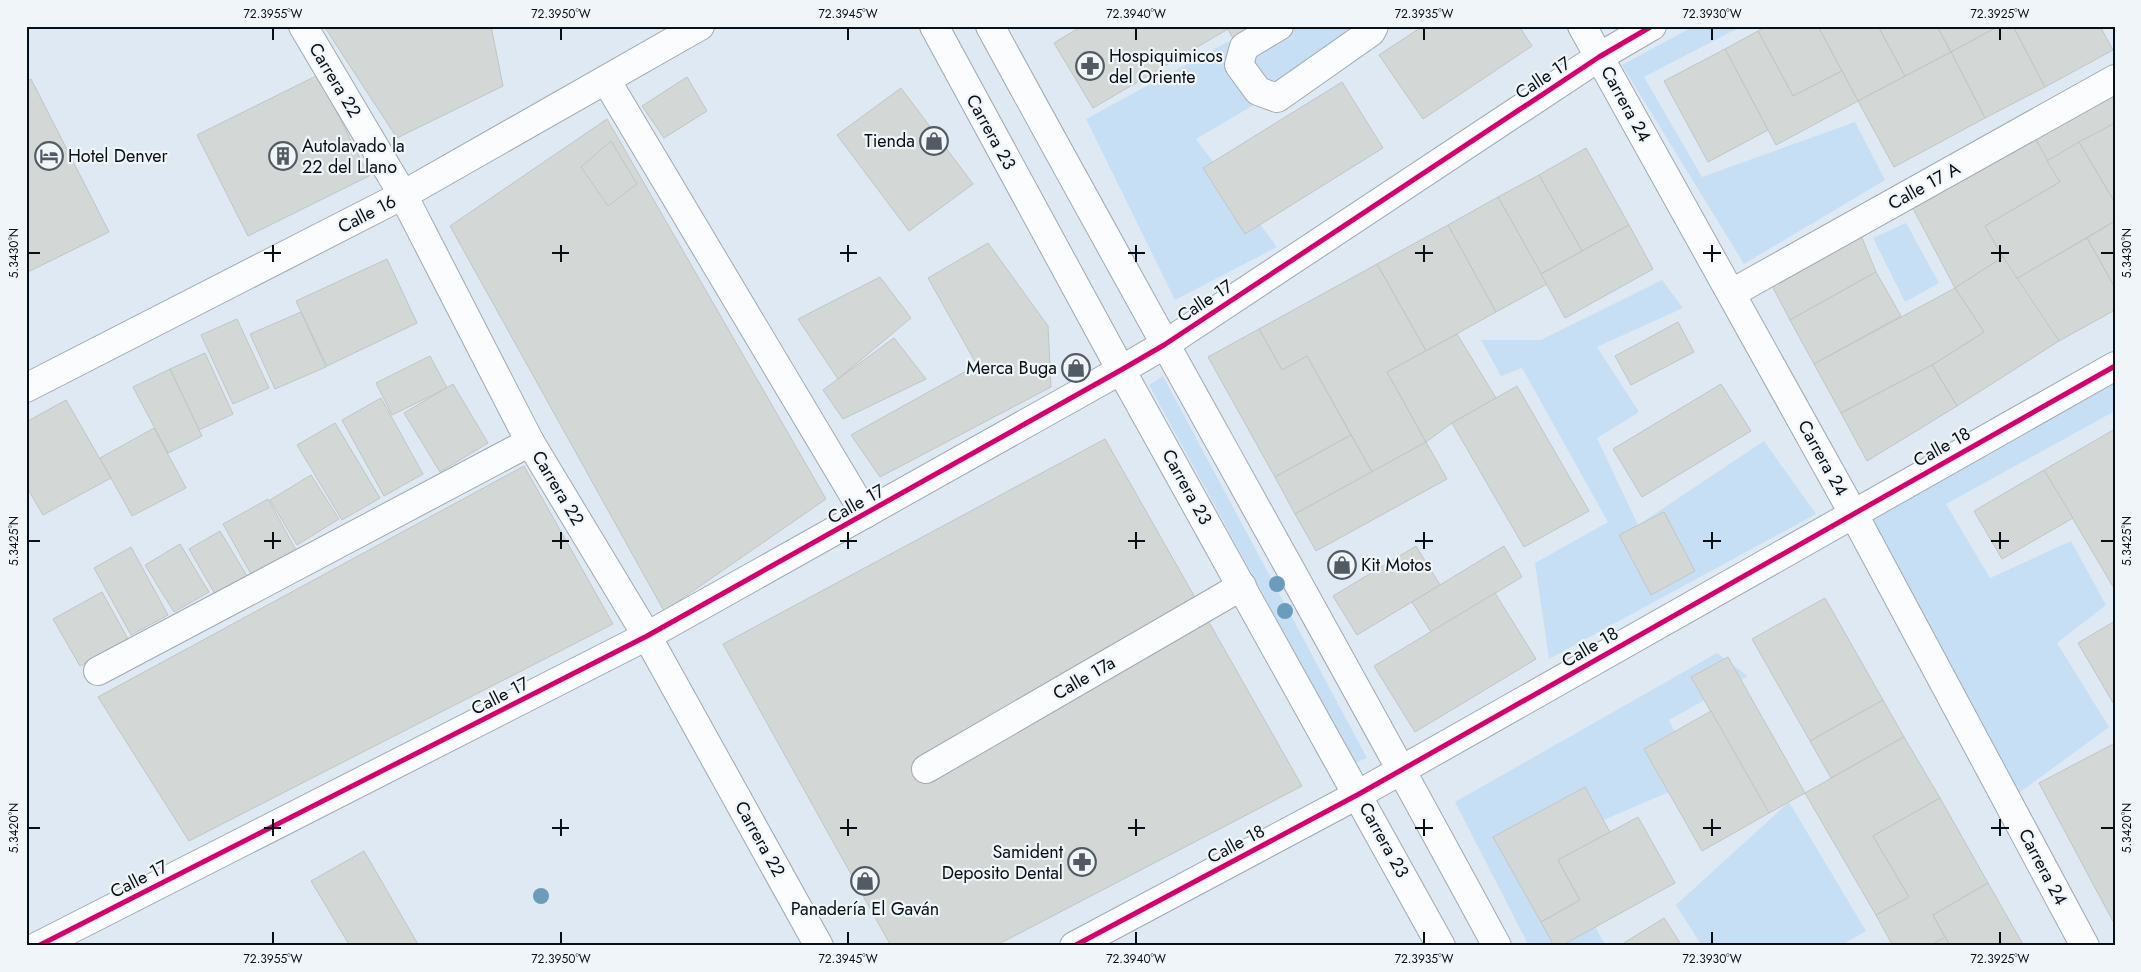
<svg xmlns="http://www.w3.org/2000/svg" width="2141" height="972" font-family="Jost,sans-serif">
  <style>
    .green { fill: #c7dff5 }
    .building { fill: #d3d7d5; stroke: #c1c5c5 }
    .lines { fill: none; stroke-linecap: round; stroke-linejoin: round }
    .minor-casing { stroke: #a0a9b2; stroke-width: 30 }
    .minor { stroke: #fafcfd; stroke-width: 28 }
    .cycleway-casing { stroke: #f0f5fa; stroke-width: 8 }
    .cycleway { stroke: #d6006c; stroke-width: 5 }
    .tree { fill: #6b9bbd }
    .ticks { fill: none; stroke: #070f17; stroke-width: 2 }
    .labels { text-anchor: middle; stroke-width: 4.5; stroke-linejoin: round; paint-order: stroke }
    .poi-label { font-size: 18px; fill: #070f17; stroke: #f0f5fa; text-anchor: start }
    .street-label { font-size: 18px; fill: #070f17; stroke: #f0f5fa }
    .neatline { fill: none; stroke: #070f17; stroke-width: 2 }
    .ticks-label { font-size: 12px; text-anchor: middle; fill: #070f17 }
  </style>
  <rect width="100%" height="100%" fill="#dee9f4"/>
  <g class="green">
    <polygon points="1257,26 1388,26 1196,139 1277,247 1175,300 1086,119"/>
    <polygon points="1694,26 1742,26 1644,77 1702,177 1855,122 1885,180 1744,264 1622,65"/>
    <polygon points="1906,223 1939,283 1905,302 1873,238"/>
    <polygon points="1662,280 1683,308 1597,347 1639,412 1597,438 1638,525 1764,441 1816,514 1549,659 1535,563 1608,522 1522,368 1501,376 1481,340 1541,340"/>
    <polygon points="1163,376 1367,758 1355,763 1149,385"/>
    <polygon points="2115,379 2115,411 1946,504 1990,578 2071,541 2106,605 2057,643 2109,727 2019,793 1872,521"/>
    <polygon points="1717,653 1748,676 1669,720 1699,779 1548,844 1606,946 1529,946 1455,802"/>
    <polygon points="1789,802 1866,931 1840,946 1702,946 1676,905"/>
  </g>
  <g class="building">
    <polygon points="324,26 491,26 503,86 397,138"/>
    <polygon points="1082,26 1226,26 1228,29 1093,108 1054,43"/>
    <polygon points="1226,26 1258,26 1234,40"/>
    <polygon points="1423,26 1519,26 1532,46 1423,119 1379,55"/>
    <polygon points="1767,26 1818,26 1842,71 1793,96 1758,31"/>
    <polygon points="1818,26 1878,26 1905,76 1858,101"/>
    <polygon points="1878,26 1937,26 1951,52 1905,76"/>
    <polygon points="1937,26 1999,26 1951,52"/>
    <polygon points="1999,26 2013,26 2045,87 1985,118 1951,52"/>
    <polygon points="2013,26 2100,26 2113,50 2045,87"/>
    <polygon points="1758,31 1793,96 1842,71 1858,101 1776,145 1725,49"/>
    <polygon points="1725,49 1768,130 1708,162 1664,81"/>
    <polygon points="1951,52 1985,118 1894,167 1858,101"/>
    <polygon points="318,75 369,176 248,236 197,135"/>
    <polygon points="687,77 707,111 664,138 642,106"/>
    <polygon points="31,79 109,232 26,273 26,81"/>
    <polygon points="1342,82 1383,148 1245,234 1203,168"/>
    <polygon points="2115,85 2115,123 2047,161 2031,131"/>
    <polygon points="901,88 973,184 909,231 837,135"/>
    <polygon points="607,119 826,499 664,611 450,226"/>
    <polygon points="2115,123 2115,203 2079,142"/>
    <polygon points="2031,131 2060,182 1985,226 2003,257 1955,288 1908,199"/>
    <polygon points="611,141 637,184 608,206 581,167"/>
    <polygon points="2079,142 2115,203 2115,221 2016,279 1985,226 2060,182 2047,161"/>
    <polygon points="1586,148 1629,225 1582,251 1539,175"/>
    <polygon points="1539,175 1582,251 1541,274 1498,197"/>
    <polygon points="1498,197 1547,284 1496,312 1448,225"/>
    <polygon points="2115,221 2115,288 2087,238"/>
    <polygon points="1448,225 1496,312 1426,351 1377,264"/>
    <polygon points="1629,225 1653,269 1565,318 1541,274"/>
    <polygon points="1860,233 1876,272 1790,320 1769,280"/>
    <polygon points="2087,238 2115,288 2115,310 2059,341 2016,279"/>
    <polygon points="988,243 1048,326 1051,387 880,477 851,435 977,365 928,278"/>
    <polygon points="2003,257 2059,341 1957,406 1932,365 1984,332 1955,288"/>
    <polygon points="387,259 417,323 327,366 296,301"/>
    <polygon points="1377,264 1426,351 1387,372 1426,442 1372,472 1307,356 1282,370 1259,329"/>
    <polygon points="1876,272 1901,316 1814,364 1790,320"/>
    <polygon points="880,277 911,318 838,379 798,319"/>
    <polygon points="1955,288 1984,332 1932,365 1841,413 1814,364"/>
    <polygon points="301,312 326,367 275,389 250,334"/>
    <polygon points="237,319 269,388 233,404 201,335"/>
    <polygon points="1678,322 1694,352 1631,385 1615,356"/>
    <polygon points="1259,329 1282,370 1307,356 1351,435 1275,477 1208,357"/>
    <polygon points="1457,334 1496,398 1452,423 1426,442 1387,372"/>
    <polygon points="894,338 926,379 843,419 823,390"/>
    <polygon points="205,353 233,414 199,430 170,369"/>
    <polygon points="430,356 447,388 392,415 376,383"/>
    <polygon points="1932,365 1957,406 1867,461 1841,413"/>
    <polygon points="170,369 202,436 168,453 133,387"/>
    <polygon points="453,384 488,443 440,472 404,413"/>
    <polygon points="1721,384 1751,431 1642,497 1613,449"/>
    <polygon points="1517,386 1589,511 1524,547 1452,423"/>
    <polygon points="381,398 423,474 384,496 342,420"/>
    <polygon points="66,400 111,478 43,515 26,486 26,422"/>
    <polygon points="335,423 380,498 342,520 297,445"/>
    <polygon points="154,428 186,488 132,516 100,458"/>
    <polygon points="2115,429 2115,590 2044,470"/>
    <polygon points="1351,435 1372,472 1295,514 1275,477"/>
    <polygon points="1105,439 1302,786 995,946 891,946 723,644"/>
    <polygon points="1426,442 1447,479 1316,551 1295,514"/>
    <polygon points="524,466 613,624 189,841 98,697"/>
    <polygon points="2044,470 2073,518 2002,559 1974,511"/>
    <polygon points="311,475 339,519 297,545 270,500"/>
    <polygon points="268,499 296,550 251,574 223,524"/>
    <polygon points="1664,512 1695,571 1651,595 1619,535"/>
    <polygon points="220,531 247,576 215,594 189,549"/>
    <polygon points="180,544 209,592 174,612 145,565"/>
    <polygon points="1416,546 1440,585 1357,635 1333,596"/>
    <polygon points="1504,546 1522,577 1431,632 1412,602"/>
    <polygon points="131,547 168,615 131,635 94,568"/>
    <polygon points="102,592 128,639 80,666 53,619"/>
    <polygon points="1495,593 1536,659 1415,732 1374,666"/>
    <polygon points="1825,598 1883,700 1810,741 1752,639"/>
    <polygon points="2115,621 2115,706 2078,643"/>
    <polygon points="1728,657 1805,793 1769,813 1691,677"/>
    <polygon points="1883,700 1904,737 1831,778 1810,741"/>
    <polygon points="1711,711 1769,813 1702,851 1644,749"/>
    <polygon points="1904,737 1940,798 1873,836 1909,897 1876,915 1805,793"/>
    <polygon points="2115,743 2115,925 2039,783"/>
    <polygon points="1585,787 1610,832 1558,860 1580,900 1541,922 1493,837"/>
    <polygon points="1940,798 1988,883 1933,915 1945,937 1930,946 1893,946 1876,915 1909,897 1873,836"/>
    <polygon points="1638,817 1675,883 1561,946 1554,946 1541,922 1580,900 1558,860"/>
    <polygon points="364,851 419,946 350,946 311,881"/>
    <polygon points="1988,883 2024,946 1950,946 1933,915"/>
    <polygon points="1664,918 1682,946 1619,946"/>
    <polygon points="1945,937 1950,946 1930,946"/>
  </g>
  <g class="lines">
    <defs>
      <g id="minor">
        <polyline points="303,26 403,195 530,442 647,636 819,946"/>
        <polyline points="934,26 1121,370 1441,946"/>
        <path d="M 990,26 C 1157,333 1331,638 1497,946"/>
        <polyline points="1279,26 1244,47 1239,65 1258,91 1277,98 1371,32 1374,26"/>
        <polyline points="1582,26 1853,513 2085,946"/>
        <polyline points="606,80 865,514"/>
        <polyline points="1732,293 2115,79"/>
        <polyline points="26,388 403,195 700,26"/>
        <polyline points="98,671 530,442"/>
        <polyline points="926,769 1242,586"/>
        <polyline points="38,946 647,636 1121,370 1164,345 1599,57 1652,26"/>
        <polyline points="1074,946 1359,794 2115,366"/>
      </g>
    </defs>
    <use href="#minor" class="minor-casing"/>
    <use href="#minor" class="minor"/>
    <defs>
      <g id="cycleway">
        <polyline points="38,946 647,636 1121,370 1164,345 1599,57 1652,26"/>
        <polyline points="1074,946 1359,794 2115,366"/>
      </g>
    </defs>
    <use href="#cycleway" class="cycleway-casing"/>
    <use href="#cycleway" class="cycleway"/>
  </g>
  <g class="tree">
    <circle cx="1277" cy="584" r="8"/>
    <circle cx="1285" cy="611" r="8"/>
    <circle cx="541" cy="896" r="8"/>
  </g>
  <path class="ticks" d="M 273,28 L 273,40M 561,28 L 561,40M 848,28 L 848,40M 1136,28 L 1136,40M 1424,28 L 1424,40M 1712,28 L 1712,40M 2000,28 L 2000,40M 273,245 L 273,262M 561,245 L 561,262M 848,245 L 848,262M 1136,245 L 1136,262M 1424,245 L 1424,262M 1712,245 L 1712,262M 2000,245 L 2000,262M 28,253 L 40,253M 264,253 L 281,253M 552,253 L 569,253M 840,253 L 857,253M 1128,253 L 1145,253M 1415,253 L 1433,253M 1703,253 L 1721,253M 1991,253 L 2009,253M 2101,253 L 2114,253M 273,532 L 273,549M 561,532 L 561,549M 848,532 L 848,549M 1136,532 L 1136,549M 1424,532 L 1424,549M 1712,532 L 1712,549M 2000,532 L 2000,549M 28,541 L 40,541M 264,541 L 281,541M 552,541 L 569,541M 840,541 L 857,541M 1128,541 L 1145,541M 1415,541 L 1433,541M 1703,541 L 1721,541M 1991,541 L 2009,541M 2101,541 L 2114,541M 273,819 L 273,836M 561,819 L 561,836M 848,819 L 848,836M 1136,819 L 1136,836M 1424,819 L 1424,836M 1712,819 L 1712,836M 2000,819 L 2000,836M 28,828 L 40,828M 264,828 L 281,828M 552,828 L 569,828M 840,828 L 857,828M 1128,828 L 1145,828M 1415,828 L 1433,828M 1703,828 L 1721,828M 1991,828 L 2009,828M 2101,828 L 2114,828M 273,932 L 273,944M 561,932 L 561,944M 848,932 L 848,944M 1136,932 L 1136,944M 1424,932 L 1424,944M 1712,932 L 1712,944M 2000,932 L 2000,944"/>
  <defs>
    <symbol id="pharmacy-ring" viewBox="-11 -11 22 22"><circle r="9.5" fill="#f0f5fa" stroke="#525b64" stroke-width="1.5"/><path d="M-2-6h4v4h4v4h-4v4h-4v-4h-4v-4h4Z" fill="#525b64"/></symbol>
    <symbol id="shop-ring" viewBox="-11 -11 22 22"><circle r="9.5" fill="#f0f5fa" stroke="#525b64" stroke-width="1.5"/><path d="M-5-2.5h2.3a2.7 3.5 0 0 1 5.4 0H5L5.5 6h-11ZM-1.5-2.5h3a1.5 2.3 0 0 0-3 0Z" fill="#525b64"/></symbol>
    <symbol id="hotel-ring" viewBox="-11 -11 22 22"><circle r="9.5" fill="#f0f5fa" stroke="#525b64" stroke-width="1.5"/><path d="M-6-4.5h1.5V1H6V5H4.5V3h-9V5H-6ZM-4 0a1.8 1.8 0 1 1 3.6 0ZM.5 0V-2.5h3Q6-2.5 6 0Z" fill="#525b64"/></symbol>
    <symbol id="building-ring" viewBox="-11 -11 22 22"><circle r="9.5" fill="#f0f5fa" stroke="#525b64" stroke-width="1.5"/><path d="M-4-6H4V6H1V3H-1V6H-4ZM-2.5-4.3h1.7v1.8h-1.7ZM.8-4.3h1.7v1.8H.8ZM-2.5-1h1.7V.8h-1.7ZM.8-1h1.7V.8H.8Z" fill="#525b64"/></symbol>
  </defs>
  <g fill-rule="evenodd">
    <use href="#pharmacy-ring" x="1074" y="50" width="32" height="32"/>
    <use href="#shop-ring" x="918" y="125" width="32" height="32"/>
    <use href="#hotel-ring" x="33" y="140" width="32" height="32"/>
    <use href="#building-ring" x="267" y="140" width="32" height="32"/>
    <use href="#shop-ring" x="1060" y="352" width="32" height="32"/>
    <use href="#shop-ring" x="1326" y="549" width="32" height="32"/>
    <use href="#pharmacy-ring" x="1066" y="846" width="32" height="32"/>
    <use href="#shop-ring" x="849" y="865" width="32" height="32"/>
  </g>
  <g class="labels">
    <g class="poi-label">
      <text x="1109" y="62">Hospiquimicos<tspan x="1109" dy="21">del Oriente</tspan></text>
      <text x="915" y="147" text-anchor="end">Tienda</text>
      <text x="302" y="152">Autolavado la<tspan x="302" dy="21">22 del Llano</tspan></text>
      <text x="68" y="162">Hotel Denver</text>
      <text x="1057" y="374" text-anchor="end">Merca Buga</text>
      <text x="1361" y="571">Kit Motos</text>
      <text x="1063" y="858" text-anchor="end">Samident<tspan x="1063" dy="21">Deposito Dental</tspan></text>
      <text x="865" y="915" text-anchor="middle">Panadería El Gaván</text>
    </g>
    <g class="street-label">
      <text transform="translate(1543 78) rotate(-33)" y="6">Calle 17</text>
      <text transform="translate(335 80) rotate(59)" y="6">Carrera 22</text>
      <text transform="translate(1626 104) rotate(61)" y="6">Carrera 24</text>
      <text transform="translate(991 132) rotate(61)" y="6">Carrera 23</text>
      <text transform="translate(1924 186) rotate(-29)" y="6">Calle 17 A</text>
      <text transform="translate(367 214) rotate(-27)" y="6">Calle 16</text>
      <text transform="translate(1205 301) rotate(-33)" y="6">Calle 17</text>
      <text transform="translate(1942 447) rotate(-29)" y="6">Calle 18</text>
      <text transform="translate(1823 458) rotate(61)" y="6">Carrera 24</text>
      <text transform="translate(1187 487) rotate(61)" y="6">Carrera 23</text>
      <text transform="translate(558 488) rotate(59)" y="6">Carrera 22</text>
      <text transform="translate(856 504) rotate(-29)" y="6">Calle 17</text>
      <text transform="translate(1590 647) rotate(-30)" y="6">Calle 18</text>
      <text transform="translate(1084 678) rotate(-30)" y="6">Calle 17a</text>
      <text transform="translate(500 696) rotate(-27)" y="6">Calle 17</text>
      <text transform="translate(760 839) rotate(61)" y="6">Carrera 22</text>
      <text transform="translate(1384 840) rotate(61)" y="6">Carrera 23</text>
      <text transform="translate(1236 844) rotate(-28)" y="6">Calle 18</text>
      <text transform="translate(2043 867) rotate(62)" y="6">Carrera 24</text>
      <text transform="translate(139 879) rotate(-27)" y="6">Calle 17</text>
    </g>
  </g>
  <rect width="2141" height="972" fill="none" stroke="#f0f5fa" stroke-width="55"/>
  <rect x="28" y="28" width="2086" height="916" class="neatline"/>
  <g class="ticks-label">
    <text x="273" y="18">72.3955°W</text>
    <text x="561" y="18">72.3950°W</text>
    <text x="848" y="18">72.3945°W</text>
    <text x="1136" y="18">72.3940°W</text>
    <text x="1424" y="18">72.3935°W</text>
    <text x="1712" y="18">72.3930°W</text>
    <text x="2000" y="18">72.3925°W</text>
    <text transform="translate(14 253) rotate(-90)" y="4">5.3430°N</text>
    <text transform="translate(2127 253) rotate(-90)" y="4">5.3430°N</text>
    <text transform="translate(14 541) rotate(-90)" y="4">5.3425°N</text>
    <text transform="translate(2127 541) rotate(-90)" y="4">5.3425°N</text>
    <text transform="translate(14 828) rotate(-90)" y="4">5.3420°N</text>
    <text transform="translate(2127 828) rotate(-90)" y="4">5.3420°N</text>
    <text x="273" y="963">72.3955°W</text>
    <text x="561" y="963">72.3950°W</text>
    <text x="848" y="963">72.3945°W</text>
    <text x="1136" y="963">72.3940°W</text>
    <text x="1424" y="963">72.3935°W</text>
    <text x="1712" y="963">72.3930°W</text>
    <text x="2000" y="963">72.3925°W</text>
  </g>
</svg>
